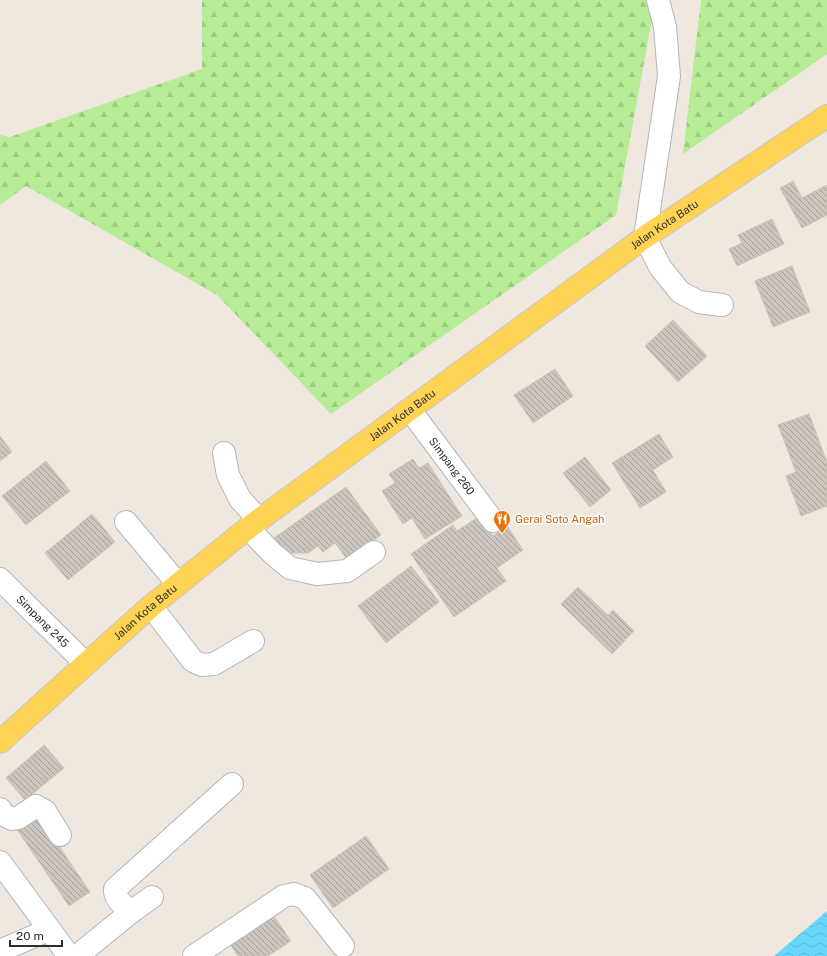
<svg xmlns="http://www.w3.org/2000/svg" width="827" height="956" font-family="'Public Sans',sans-serif">
  <style>
    .forest { fill: url(#forest-firs) }
    .water { fill: url(#water-waves) }
    .building { fill: url(#building-back-hatch); stroke: #ccc4b7 }
    .lines { fill: none; stroke-linecap: round; stroke-linejoin: round }
    .minor-casing { stroke: #b2b5c2; stroke-width: 24 }
    .major-casing { stroke: #c8c8c8; stroke-width: 24 }
    .minor { stroke: #fff; stroke-width: 22 }
    .major { stroke: #ffd354; stroke-width: 22 }
    .labels { text-anchor: middle; stroke-width: 3.5; stroke-linejoin: round; paint-order: stroke }
    .street-label { font-size: 11px; fill: #2d2d2d; stroke: #fff }
    .food-label { font-size: 11px; fill: #c56008; stroke: #fff; text-anchor: start }
  </style>
  <defs>
    <pattern id="forest-firs" width="22" height="20" patternUnits="userSpaceOnUse"><rect width="22" height="20" fill="#b5ec95"/><path d="M5 1l3.5 6h-7zM16 11l3.5 6h-7z" fill="#9ccb81"/></pattern>
    <pattern id="water-waves" width="16" height="10" patternUnits="userSpaceOnUse"><rect width="16" height="10" fill="#67d8fc"/><path d="M0 5q4-4 8 0t8 0" fill="none" stroke="#5abad8"/></pattern>
    <pattern id="building-back-hatch" width="6" height="6" patternUnits="userSpaceOnUse"><rect width="6" height="6" fill="#cbc5bd"/><path d="M-1 5l2 2M0 0l6 6M5-1l2 2" fill="none" stroke="#a5a09a"/></pattern>
  </defs>
  <rect width="100%" height="100%" fill="#f0e8de"/>
  <g class="forest">
    <polygon points="202,0 647,0 652,19 616,215 331,414 217,295 26,186 0,205 0,135 10,137 202,69"/>
    <polygon points="701,0 827,0 827,54 683,154"/>
  </g>
  <polygon class="water" points="827,911 827,956 774,956"/>
  <g class="building">
    <polygon points="793,181 802,198 827,185 827,215 802,228 780,188"/>
    <polygon points="772,219 784,244 737,266 729,249 742,243 738,235"/>
    <polygon points="792,266 810,312 773,327 755,281"/>
    <polygon points="673,320 707,356 678,382 645,346"/>
    <polygon points="555,369 573,396 533,423 514,395"/>
    <polygon points="809,414 827,462 827,506 801,516 786,476 796,472 778,425"/>
    <polygon points="659,434 673,457 653,470 666,492 640,508 612,463"/>
    <polygon points="0,436 12,452 0,461"/>
    <polygon points="585,457 611,490 590,507 563,473"/>
    <polygon points="413,459 419,468 428,463 462,516 425,539 412,518 403,524 382,491 395,483 389,474"/>
    <polygon points="46,461 70,491 26,525 2,496"/>
    <polygon points="346,487 381,535 347,559 335,543 323,552 318,546 308,553 285,553 274,538"/>
    <polygon points="92,514 115,542 68,580 45,553"/>
    <polygon points="480,516 493,536 507,526 523,550 497,568 506,581 454,617 411,554 453,525 457,531"/>
    <polygon points="411,566 439,602 386,643 358,606"/>
    <polygon points="578,587 608,615 613,610 634,631 612,654 561,604"/>
    <polygon points="44,745 64,768 25,800 6,778"/>
    <polygon points="35,811 90,892 69,906 14,825"/>
    <polygon points="366,836 389,869 333,908 310,875"/>
    <polygon points="273,915 291,941 268,956 238,956 230,944"/>
  </g>
  <g class="lines">
    <defs>
      <g id="minor">
        <polyline points="658,0 665,27 669,76 645,237 660,267 680,292 699,302 722,305"/>
        <path id="s1" d="M 410,410 L 493,521"/>
        <polyline points="224,453 228,475 240,499 259,520"/>
        <polyline points="126,522 178,584"/>
        <polyline points="248,528 273,554 290,568 317,574 347,571 374,552"/>
        <path id="s2" d="M 0,579 L 86,664"/>
        <polyline points="151,606 193,661 202,665 214,664 253,641"/>
        <polyline points="0,809 4,815 12,819 18,818 36,806 45,811 60,835"/>
        <polyline points="0,862 69,956"/>
        <path d="M 131,912 C 124,906 114,899 115,889 L 232,784"/>
        <polyline points="0,951 48,930"/>
        <polyline points="77,956 131,912 152,897"/>
        <polyline points="194,956 284,896 294,894 305,898 343,946"/>
      </g>
      <g id="major">
        <path id="s3" d="M 0,742 L 86,664 L 151,606 L 248,528 L 645,237 L 827,116"/>
      </g>
    </defs>
    <use href="#minor" class="minor-casing"/>
    <use href="#major" class="major-casing"/>
    <use href="#minor" class="minor"/>
    <use href="#major" class="major"/>
  </g>
  <defs>
    <symbol id="restaurant-pin" viewBox="-11 -11 22 30"><path d="M0 17L-7.5 6A9.5 9.5 0 1 1 7.5 6Z" fill="#e8710a" stroke="#fff"/><path d="M-5-6h1v4h1v-4h1v4h1v-4h1v5L-1.5 .5V6h-2V.5L-5-1ZM5-6V6H3V1.5H1.5Q1.5-4 5-6Z" fill="#fff"/></symbol>
  </defs>
  <g fill-rule="evenodd">
    <use href="#restaurant-pin" x="492" y="509" width="20" height="27"/>
  </g>
  <g class="labels">
    <g class="street-label">
      <text dy="4" stroke="none"><textPath href="#s3" startOffset="843">Jalan Kota Batu</textPath></text>
      <text dy="4" stroke="none"><textPath href="#s3" startOffset="519">Jalan Kota Batu</textPath></text>
      <text dy="4" stroke="none"><textPath href="#s1" startOffset="70">Simpang 260</textPath></text>
      <text dy="4" stroke="none"><textPath href="#s3" startOffset="195">Jalan Kota Batu</textPath></text>
      <text dy="4" stroke="none"><textPath href="#s2" startOffset="60">Simpang 245</textPath></text>
    </g>
    <g class="food-label">
      <text x="515" y="523">Gerai Soto Angah</text>
    </g>
  </g>
  <path d="M10 940v6h52v-6" fill="none" stroke="#2d2d2d" stroke-width="2"/>
  <text x="16" y="940" font-size="12" fill="#2d2d2d" stroke="#ffffff" stroke-width="3" paint-order="stroke">20 m</text>
</svg>
